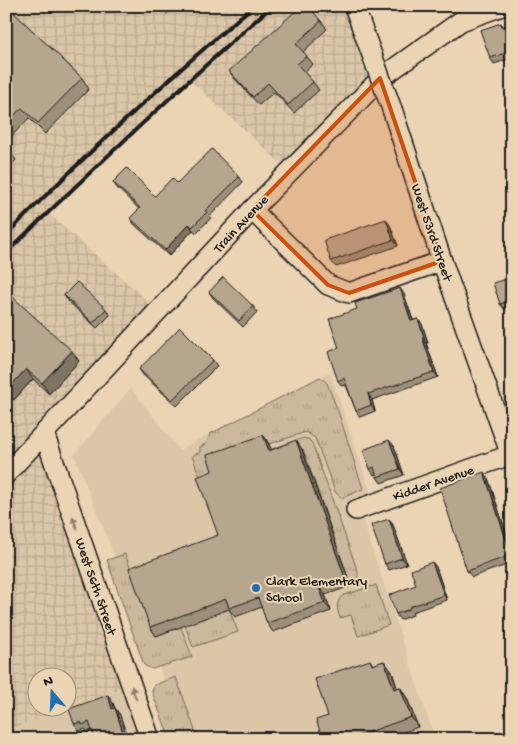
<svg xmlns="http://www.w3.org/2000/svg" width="518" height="745" font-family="'Gochi Hand',sans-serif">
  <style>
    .built { fill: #dbc6a8 }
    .industrial { fill: url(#industrial-grid); fill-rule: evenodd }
    .grass { fill: url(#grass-tufts); stroke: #746a5c }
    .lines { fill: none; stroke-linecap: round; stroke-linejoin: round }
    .street-casing { stroke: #1c1c1c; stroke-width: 22 }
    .street { stroke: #ead4b3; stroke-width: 19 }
    .rail { stroke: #1c1c1c; stroke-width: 4 }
    .street-bridge-casing { stroke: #1c1c1c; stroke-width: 22; stroke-linecap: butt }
    .street-bridge { stroke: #ead4b3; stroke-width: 19 }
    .wall { fill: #9d8f7a; stroke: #1c1c1c }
    .shaded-wall { fill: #807463; stroke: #1c1c1c }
    .building { fill: #b7a68e; stroke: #1c1c1c }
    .oneway { fill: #8d816f }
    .marked { fill: #c9500e; fill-opacity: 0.2; stroke: #c9500e; stroke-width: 4; stroke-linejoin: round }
    .poi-dot { fill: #1f6fb2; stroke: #ead4b3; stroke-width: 2 }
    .labels { text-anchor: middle; stroke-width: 4; stroke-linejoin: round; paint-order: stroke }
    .street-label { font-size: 14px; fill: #1c1c1c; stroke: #ead4b3 }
    .poi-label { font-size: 14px; fill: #1c1c1c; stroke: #ead4b3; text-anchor: start }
  </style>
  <defs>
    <pattern id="industrial-grid" width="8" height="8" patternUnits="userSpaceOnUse" patternTransform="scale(1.25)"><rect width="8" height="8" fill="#dbc6a8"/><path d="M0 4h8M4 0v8" fill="none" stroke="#bbaa90"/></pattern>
    <pattern id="grass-tufts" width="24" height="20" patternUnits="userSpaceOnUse" patternTransform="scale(1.25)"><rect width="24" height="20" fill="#ccb99d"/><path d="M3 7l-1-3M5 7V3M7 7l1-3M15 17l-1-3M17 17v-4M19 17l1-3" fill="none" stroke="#af9e87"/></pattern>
  </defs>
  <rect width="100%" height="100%" fill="#ead4b3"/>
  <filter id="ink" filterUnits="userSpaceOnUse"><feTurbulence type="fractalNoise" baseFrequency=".02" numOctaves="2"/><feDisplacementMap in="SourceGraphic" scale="10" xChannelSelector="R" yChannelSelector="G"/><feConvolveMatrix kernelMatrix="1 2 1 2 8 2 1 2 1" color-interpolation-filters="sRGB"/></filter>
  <g filter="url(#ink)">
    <g class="built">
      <polygon points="330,372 374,503 359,509 435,739 184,739 159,667 74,455 131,388 179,450"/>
      <polygon points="131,685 150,739 6,739 6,732 13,728"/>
    </g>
    <path class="industrial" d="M 6,6 L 354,6 L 381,80 L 289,171 L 189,79 L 48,213 L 158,310 L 44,433 L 131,685 L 13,728 L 6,732 ZM 38,678 L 68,678 L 68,708 L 38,708 Z"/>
    <g class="grass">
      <polygon points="320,377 327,383 339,414 363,489 342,498 335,492 315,438 306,432 269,444 218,480 203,485 192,456 200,452 200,447 207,443 210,434"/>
      <polygon points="303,438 308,439 312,443 358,572 358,581 356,584 351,586 303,449 275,459 272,449"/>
      <polygon points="125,554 156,636 181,627 192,657 152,669 144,665 107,560"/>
      <path d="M 376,585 L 389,625 L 358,636 L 351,615 L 340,618 C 337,609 335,601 344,595 Z"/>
      <polygon points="229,609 238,632 193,647 185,625"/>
      <polygon points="176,677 198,739 170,739 152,692 154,685"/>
    </g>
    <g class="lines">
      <defs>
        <g id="street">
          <polyline points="393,112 442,261 512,458"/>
          <polyline points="252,210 328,285 349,293 442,261"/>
          <polyline points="44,433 150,739"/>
          <polyline points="6,474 252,210 382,77 461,21 502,6"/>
          <polyline points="356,510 510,455"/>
        </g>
      </defs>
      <use href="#street" class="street-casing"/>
      <use href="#street" class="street"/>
      <g class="rail">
        <path d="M 6,235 C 85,155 168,79 253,6"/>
        <path d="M 6,253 C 93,169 181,86 272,6"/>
      </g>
      <defs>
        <polyline id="street-bridge" points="354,6 393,112"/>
      </defs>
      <use href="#street-bridge" class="street-bridge-casing"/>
      <use href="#street-bridge" class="street-bridge"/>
    </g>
    <g class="wall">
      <polygon points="6,6 82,78 89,89 45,134 29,118 6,142"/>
      <polygon points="161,6 177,6 167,14"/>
      <polygon points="321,21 327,29 303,52 313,64 304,72 313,82 319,90 294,113 274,92 259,105 235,79 229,71"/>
      <polygon points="501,23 504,27 512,24 512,58 494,64 490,58"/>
      <polygon points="6,147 16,160 6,170"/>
      <polygon points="239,177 243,182 210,216 211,218 196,233 193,230 169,256 134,224 130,218 139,209 117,188 113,182 155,196 177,183"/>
      <polygon points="390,225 398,246 336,267 331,261"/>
      <polygon points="512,277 512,307 505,310 500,304"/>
      <polygon points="6,291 79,361 49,394 33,379 14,400 6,393"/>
      <polygon points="209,292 253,306 257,312 243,327 213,298"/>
      <polygon points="404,294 413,320 418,319 422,324 428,343 426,343 438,377 372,400 375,411 360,417 356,411 346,385 342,386 338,381 339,348"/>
      <polygon points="64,295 106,309 110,315 97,328 68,301"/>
      <polygon points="213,360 217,366 177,406 143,375 139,369"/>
      <polygon points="263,435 269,444 271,450 302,449 351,586 325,595 331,611 273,632 267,623 262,607 235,617 229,609 156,636 150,627 218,535 212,471"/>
      <polygon points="394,446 404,475 381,483 377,477 376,474 374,475 370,469"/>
      <polygon points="488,478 512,550 512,563 472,577 467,571"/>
      <polygon points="389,519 393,525 407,564 389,570 385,564"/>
      <polygon points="432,562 436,567 447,600 412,612 413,615 400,620 396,614"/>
      <polygon points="370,660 373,665 384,661 392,672 397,688 400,687 407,698 418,727 386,739 323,739 328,716"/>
      <polygon points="113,703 115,708 120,715 92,730 87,732 85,729 79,731 74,724"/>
    </g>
    <g class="shaded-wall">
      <polygon points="386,219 390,225 398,246 393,240"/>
      <polygon points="189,224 193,230 169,256 165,250"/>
      <polygon points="400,288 404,294 415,327 411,321"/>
      <polygon points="418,319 422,324 428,343 424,337"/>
      <polygon points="422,337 426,343 438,377 434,372"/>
      <polygon points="72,351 79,361 49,394 42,383"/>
      <polygon points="26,369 33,379 14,400 7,390"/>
      <polygon points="368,394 372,400 375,411 371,405"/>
      <polygon points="263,435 269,444 275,459 269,451"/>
      <polygon points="296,440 302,449 351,586 345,578"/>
      <polygon points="389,440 394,446 404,475 400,469"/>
      <polygon points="484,472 488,478 512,550 512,556"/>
      <polygon points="389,519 393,525 407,564 402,558"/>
      <polygon points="432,562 436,567 447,600 444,595"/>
      <polygon points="319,587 325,595 331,611 325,603"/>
      <polygon points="384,661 392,672 401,700 394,689"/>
      <polygon points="400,687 407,698 418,727 411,717"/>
      <polygon points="108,695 113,703 117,716 112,709"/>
      <polygon points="115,708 120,715 128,739 125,739"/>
    </g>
    <g class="building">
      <polygon points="6,6 7,6 82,78 38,123 22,108 6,123"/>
      <polygon points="301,6 308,6 321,21 296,44 307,56 297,64 313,82 288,105 268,83 253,97 229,71"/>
      <polygon points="501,23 502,27 512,24 512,51 490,58 480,30"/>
      <polygon points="212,149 239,177 205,211 207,212 192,227 189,224 165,250 130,218 140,208 113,182 127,168 155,196 172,178 177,183"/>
      <polygon points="386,219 393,240 331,261 324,240"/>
      <polygon points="223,277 253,306 239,321 209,292"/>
      <polygon points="512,277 512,300 500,304 493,283"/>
      <polygon points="77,282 106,309 93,323 64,295"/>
      <polygon points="400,288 411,321 418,319 424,337 422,337 434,372 368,394 371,405 356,411 344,378 338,381 328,352 339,348 329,319 357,309 355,303"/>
      <polygon points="6,291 72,351 42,383 26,369 7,390"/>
      <polygon points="180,327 213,360 172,400 139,369"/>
      <polygon points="263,435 269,451 296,440 345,578 319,587 325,603 267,623 258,598 229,608 226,599 150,627 129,568 218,535 197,477 212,471 207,455"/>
      <polygon points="389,440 400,469 377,477 374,467 370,469 363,450"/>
      <polygon points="484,472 511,555 467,571 440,488"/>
      <polygon points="389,519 402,558 385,564 371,525"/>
      <polygon points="432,562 444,595 409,607 410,609 396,614 389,595 416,585 411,570"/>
      <polygon points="370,660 372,665 384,661 394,689 400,687 411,717 349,739 323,739 316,720 328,716 315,679"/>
      <polygon points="108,695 112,709 115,708 125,739 95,739 89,722 82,725 81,722 74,724 69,709"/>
    </g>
    <defs><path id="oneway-solid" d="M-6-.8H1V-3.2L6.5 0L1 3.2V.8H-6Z" transform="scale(1.25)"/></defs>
    <g class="oneway">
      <use href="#oneway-solid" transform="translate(75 523) rotate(-109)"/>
      <use href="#oneway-solid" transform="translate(134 693) rotate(-110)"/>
    </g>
  </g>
  <path class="marked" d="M 380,78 L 442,261 L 349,293 L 328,285 L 252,210 Z"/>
  <circle class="poi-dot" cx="256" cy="588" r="5"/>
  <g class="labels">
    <g class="street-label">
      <text transform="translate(240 223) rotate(-47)" y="5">Train Avenue</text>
      <text transform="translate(433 232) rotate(71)" y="5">West 53rd Street</text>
      <text transform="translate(433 482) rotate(-19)" y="5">Kidder Avenue</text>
      <text transform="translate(97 586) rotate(71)" y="5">West 56th Street</text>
    </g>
    <g class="poi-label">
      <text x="266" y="585">Clark Elementary<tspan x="266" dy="16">School</tspan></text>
    </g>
  </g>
  <rect width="518" height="745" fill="none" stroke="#ead4b3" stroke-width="25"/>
  <rect x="12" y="12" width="493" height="720" fill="none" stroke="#1c1c1c" stroke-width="2" filter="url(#ink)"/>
  <g transform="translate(52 692) rotate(341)"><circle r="24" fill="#ead4b3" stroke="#988a77"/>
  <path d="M0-4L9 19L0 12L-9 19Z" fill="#1f6fb2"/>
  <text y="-8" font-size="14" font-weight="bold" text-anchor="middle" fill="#1c1c1c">N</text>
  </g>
</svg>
